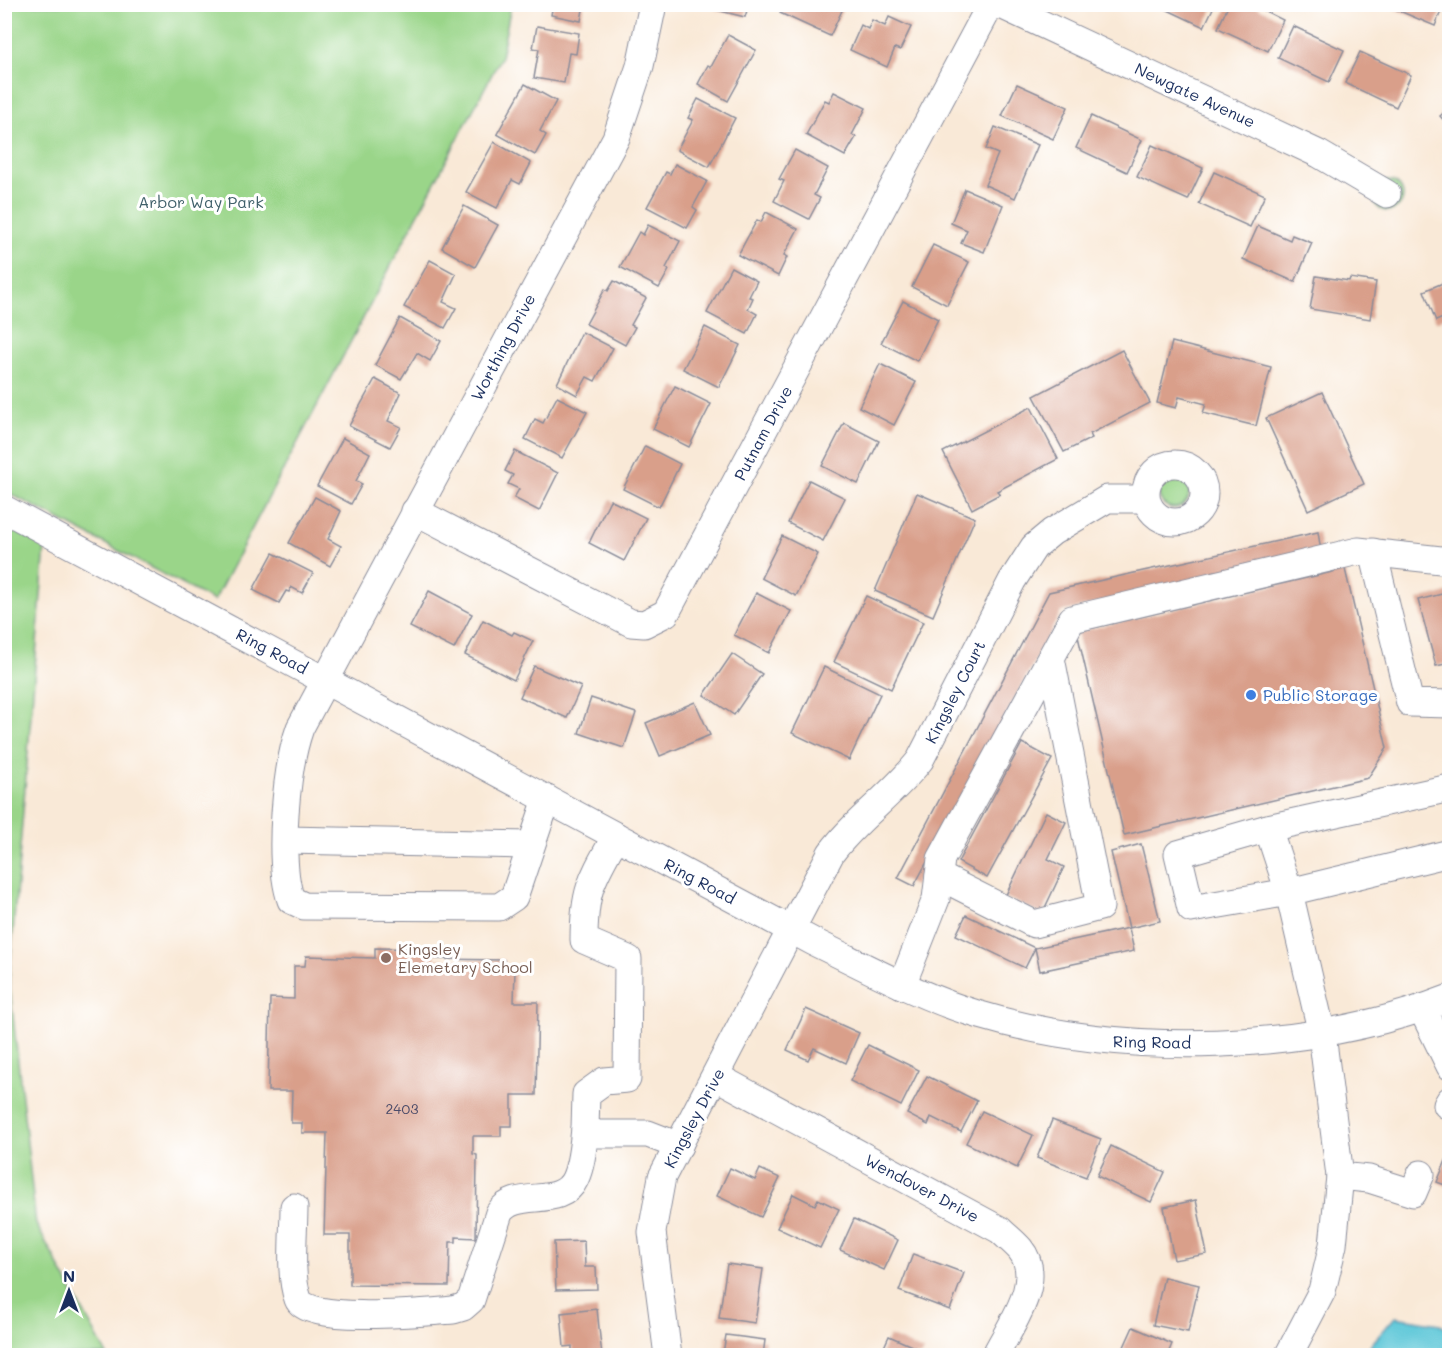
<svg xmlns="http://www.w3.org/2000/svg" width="1454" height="1360" font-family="Mali,sans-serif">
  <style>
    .green { fill: #9ad589; stroke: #5a8274; stroke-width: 1.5 }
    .water { fill: #5dc7d8; stroke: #3c7b9b; stroke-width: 1.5 }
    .building { fill: #d99f8a }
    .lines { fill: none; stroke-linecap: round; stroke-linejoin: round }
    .minor-casing { stroke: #8a8c9a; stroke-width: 29 }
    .minor { stroke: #fff; stroke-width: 27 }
    .shop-dot { fill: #3f7fe0; stroke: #fff; stroke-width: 2 }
    .education-dot { fill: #8d6e63; stroke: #fff; stroke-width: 2 }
    .labels { text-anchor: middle; stroke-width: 6; stroke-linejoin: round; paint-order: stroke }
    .number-label { font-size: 14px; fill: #4a4b69 }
    .street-label { font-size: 16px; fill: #1b2f5e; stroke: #fff }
    .park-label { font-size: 16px; fill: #41616b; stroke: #fff }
    .shop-label { font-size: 16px; fill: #366cbe; stroke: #fff; text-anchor: start }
    .education-label { font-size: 16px; fill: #785e54; stroke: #fff; text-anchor: start }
  </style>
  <rect width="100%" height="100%" fill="#fff"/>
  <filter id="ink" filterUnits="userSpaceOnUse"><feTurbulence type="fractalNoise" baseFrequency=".0167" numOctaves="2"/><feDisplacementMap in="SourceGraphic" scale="12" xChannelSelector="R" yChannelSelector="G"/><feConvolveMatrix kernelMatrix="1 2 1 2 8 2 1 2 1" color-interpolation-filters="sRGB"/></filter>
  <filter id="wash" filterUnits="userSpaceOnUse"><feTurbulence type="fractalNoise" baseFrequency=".008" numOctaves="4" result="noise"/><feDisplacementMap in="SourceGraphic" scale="24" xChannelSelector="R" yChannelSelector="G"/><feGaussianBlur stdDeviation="1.35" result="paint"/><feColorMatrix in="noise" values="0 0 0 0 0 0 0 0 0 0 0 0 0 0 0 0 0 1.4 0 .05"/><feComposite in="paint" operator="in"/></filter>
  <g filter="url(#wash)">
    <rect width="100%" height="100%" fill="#f9e9d7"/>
    <g class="green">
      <polygon points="4,5 511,5 501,57 214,601 5,491"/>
      <circle cx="1388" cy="196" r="15"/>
      <circle cx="1174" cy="493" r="15"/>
      <polygon points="5,525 45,547 9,980 36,1224 107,1355 5,1355"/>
    </g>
    <polygon class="water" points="1395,1317 1440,1324 1449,1331 1449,1355 1362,1355"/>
    <g id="blocks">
      <g class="building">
        <polygon points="553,4 584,4 581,21 551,15"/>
        <polygon points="717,4 749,4 745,17 716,10"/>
        <polygon points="783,4 845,4 830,36 780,13"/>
        <polygon points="1155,4 1215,4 1204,27"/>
        <polygon points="1229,4 1251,4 1283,20 1268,51 1218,28"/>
        <polygon points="1383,4 1444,4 1435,26"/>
        <polygon points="889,17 911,27 900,50 895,48 887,67 850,50 861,25 868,29 872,20 885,26"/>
        <polygon points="537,26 579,33 576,54 569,53 564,83 534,78 539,49 533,48"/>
        <polygon points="1293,26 1344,50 1329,82 1278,58"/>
        <polygon points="728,35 756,50 728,101 698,84 708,65 711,67"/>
        <polygon points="1360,52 1411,75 1396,107 1345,83"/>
        <polygon points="525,84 556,101 540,131 546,135 535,155 497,134"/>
        <polygon points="1017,84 1068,107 1053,139 1002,116"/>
        <polygon points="834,92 866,108 852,135 856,137 845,156 806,135 825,100 829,102"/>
        <polygon points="698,99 735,118 709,167 677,150 693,120 688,118"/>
        <polygon points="1450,107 1450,127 1440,116"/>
        <polygon points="1091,116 1142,140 1127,172 1076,148"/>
        <polygon points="995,127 1038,145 1015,198 985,185 998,154 986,149"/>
        <polygon points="494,142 531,163 520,184 512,180 497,208 466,192"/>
        <polygon points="1152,145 1203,168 1188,200 1137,177"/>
        <polygon points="795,150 828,168 814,195 820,198 809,219 774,201 784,181 779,179"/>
        <polygon points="675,164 707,181 693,207 697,210 687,228 647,207 666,172 670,174"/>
        <polygon points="1214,172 1265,195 1250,227 1199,204"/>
        <polygon points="965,189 1003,205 984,252 961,243 967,230 951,223"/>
        <polygon points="464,206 498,225 475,267 442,248"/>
        <polygon points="766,212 798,229 784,255 787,257 778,276 738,255 757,220 761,222"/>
        <polygon points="648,225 680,241 666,268 669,270 659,288 620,267 639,232 643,235"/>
        <polygon points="1258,226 1290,240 1292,235 1312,243 1295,282 1243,259"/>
        <polygon points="933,245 969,262 947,305 912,287"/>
        <polygon points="430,260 456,274 443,302 456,308 445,328 404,307"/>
        <polygon points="731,267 757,281 749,297 753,298 748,309 757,314 747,334 707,313"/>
        <polygon points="1316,276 1349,281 1350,278 1376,282 1370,319 1310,309"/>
        <polygon points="1450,280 1450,315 1436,321 1424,291"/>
        <polygon points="614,281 646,298 631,325 635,327 625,345 586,324 605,289 608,291"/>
        <polygon points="903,301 938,319 917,361 881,343"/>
        <polygon points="400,318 441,341 430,361 417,353 401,379 375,365"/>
        <polygon points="705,327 740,345 719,387 683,369"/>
        <polygon points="582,332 613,348 595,381 587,377 577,395 557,384"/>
        <polygon points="1172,342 1271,367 1256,426 1203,413 1206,404 1179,397 1176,408 1157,403"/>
        <polygon points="1122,350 1150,403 1090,434 1092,438 1064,452 1034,396"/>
        <polygon points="880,364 916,382 894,425 859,407"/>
        <polygon points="375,379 401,393 388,421 401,427 390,447 349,426"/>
        <polygon points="675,386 711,404 689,447 653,429"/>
        <polygon points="1322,392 1364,484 1308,510 1266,418"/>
        <polygon points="557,397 587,412 562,458 525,439 535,419 543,423"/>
        <polygon points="1031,407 1058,459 997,491 1000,494 972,509 943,452"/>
        <polygon points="844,423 879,441 858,484 822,466"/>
        <polygon points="343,438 370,453 356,481 362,484 351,504 317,486"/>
        <polygon points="645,446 680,464 659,507 623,489"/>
        <polygon points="515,451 558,473 539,511 514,498 519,489 508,484 513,475 505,471"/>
        <polygon points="809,480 845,498 823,541 788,523"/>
        <polygon points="917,493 975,518 933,616 875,591"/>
        <polygon points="315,497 341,511 328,539 341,546 330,566 289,543"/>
        <polygon points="610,500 646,518 624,561 589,543"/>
        <polygon points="1318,532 1321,551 1061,612 914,886 898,878 1049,592"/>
        <polygon points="782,536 818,554 796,596 761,578"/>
        <polygon points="273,553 313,573 302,593 291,587 289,592 286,591 279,603 253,590"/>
        <polygon points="1345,569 1387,748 1368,778 1124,835 1077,632"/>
        <polygon points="429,591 472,614 454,649 410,627"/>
        <polygon points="1450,592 1450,663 1436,666 1418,600"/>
        <polygon points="756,593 791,611 769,653 734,635"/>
        <polygon points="866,596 923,622 891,689 834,662"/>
        <polygon points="483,620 512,635 514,632 533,641 514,680 465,655"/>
        <polygon points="732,654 762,674 734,715 704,695"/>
        <polygon points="534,666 581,687 567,718 520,697"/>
        <polygon points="824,667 880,694 849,760 792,733"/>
        <polygon points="591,698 636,713 624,748 579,733"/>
        <polygon points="695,702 710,735 660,756 646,723"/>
        <polygon points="1022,743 1052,759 987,878 958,862"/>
        <polygon points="1046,812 1066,822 1048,859 1064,867 1042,914 1005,897"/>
        <polygon points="1141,844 1160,921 1129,928 1111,852"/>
        <polygon points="966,915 1035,948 1025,968 956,935"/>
        <polygon points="1129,928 1134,951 1040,971 1035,948"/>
        <polygon points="375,948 435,949 435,959 504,960 504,970 515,970 514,1002 538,1002 536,1095 512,1095 512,1126 501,1126 501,1136 473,1136 473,1154 477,1155 476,1238 456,1237 456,1242 450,1242 449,1286 350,1285 350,1235 324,1235 327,1133 302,1133 302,1123 291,1123 292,1091 268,1091 270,998 294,999 294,966 305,966 306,956 375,958"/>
        <polygon points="806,1009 859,1033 846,1063 814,1048 808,1060 787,1050"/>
        <polygon points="868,1045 919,1070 901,1106 850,1081"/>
        <polygon points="927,1076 977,1101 961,1132 931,1117 928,1125 907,1114"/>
        <polygon points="982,1111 1033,1135 1017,1168 966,1143"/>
        <polygon points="1052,1120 1101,1139 1086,1177 1037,1158"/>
        <polygon points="1111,1146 1165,1172 1151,1202 1097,1176"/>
        <polygon points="1450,1151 1450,1187 1437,1182"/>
        <polygon points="730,1168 755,1180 760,1169 780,1178 761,1217 717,1196"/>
        <polygon points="793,1194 815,1205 818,1199 839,1209 820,1248 777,1228"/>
        <polygon points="1196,1200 1207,1254 1174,1260 1164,1207"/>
        <polygon points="854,1219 898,1240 884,1270 840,1250"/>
        <polygon points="584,1241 585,1267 596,1267 597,1289 556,1290 554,1242"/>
        <polygon points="913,1254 964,1273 950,1310 899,1291"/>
        <polygon points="727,1264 763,1269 755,1323 719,1318"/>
        <polygon points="1164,1277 1199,1285 1188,1332 1153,1325"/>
        <polygon points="597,1309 602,1356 572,1356 572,1346 564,1347 561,1313"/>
        <polygon points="1133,1327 1172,1344 1167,1356 1130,1356 1131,1352 1123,1349"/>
        <polygon points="726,1335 765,1340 763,1356 723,1354"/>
        <polygon points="889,1336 923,1351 921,1356 880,1356"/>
      </g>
    </g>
  </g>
  <g filter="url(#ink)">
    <use href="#blocks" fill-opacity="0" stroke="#8a8c9a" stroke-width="1.5"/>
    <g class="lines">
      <defs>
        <g id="minor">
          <polyline points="999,4 1319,154 1387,194"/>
          <circle cx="1175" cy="493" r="29"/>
          <path d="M 4,509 L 814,942 C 868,968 922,998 980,1015 C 1125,1058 1309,1053 1450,998"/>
          <polyline points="415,511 631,623 644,624 666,613 991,4"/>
          <polyline points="1373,552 1410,703 1450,704"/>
          <path d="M 547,799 L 514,897 L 499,907 L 304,906 L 291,900 C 277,861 286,767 300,728 L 616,138 L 640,66 L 653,4"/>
          <polygon points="1268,828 1289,892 1191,909 1178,854"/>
          <polyline points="1268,828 1450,788"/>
          <path d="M 616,836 C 592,879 584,889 584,940 L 628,959 L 627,1079 L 604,1081 L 586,1094 L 585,1129 L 598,1134 L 648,1134 L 679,1146"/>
          <polyline points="286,840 531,845"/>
          <polyline points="939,876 1034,924 1100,907 1051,658"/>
          <polyline points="902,985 936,899 941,859 1072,619 1358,551 1450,561"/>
          <polyline points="1422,1009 1450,1066"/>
          <path d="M 717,1077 L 1000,1230 C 1006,1236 1014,1242 1020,1249 C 1046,1280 1009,1327 995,1356"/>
          <polyline points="1447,1105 1450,1100"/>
          <polyline points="1340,1176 1369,1179 1413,1193 1421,1174"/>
          <path d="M 294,1207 C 294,1233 289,1275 298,1299 C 307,1324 427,1312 453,1310 L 463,1307 L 471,1300 L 499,1213 C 515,1187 561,1210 575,1179 C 582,1164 583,1145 585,1129"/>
          <path d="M 668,1356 L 652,1232 L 662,1177 L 831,853 C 857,818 893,795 920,760 L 1012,581 L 1034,547 L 1052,532 L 1107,499 L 1146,499"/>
          <polyline points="1288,1356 1322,1291 1333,1245 1340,1176 1322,1034 1289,892 1450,853"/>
        </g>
      </defs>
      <use href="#minor" class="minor-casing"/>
      <use href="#minor" class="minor"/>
    </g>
  </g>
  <circle class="shop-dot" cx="1251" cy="695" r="6"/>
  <circle class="education-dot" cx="386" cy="958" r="6"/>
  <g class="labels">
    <g class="number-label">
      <text x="402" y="1114">2403</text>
    </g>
    <g class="street-label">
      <text transform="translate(1195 95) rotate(25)" y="6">Newgate Avenue</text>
      <text transform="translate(503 347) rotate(-62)" y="6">Worthing Drive</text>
      <text transform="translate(763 433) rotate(-62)" y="6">Putnam Drive</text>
      <text transform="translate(272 651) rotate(28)" y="6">Ring Road</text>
      <text transform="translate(955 692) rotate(-63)" y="6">Kingsley Court</text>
      <text transform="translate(700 881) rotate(28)" y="6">Ring Road</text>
      <text transform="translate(1152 1042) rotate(1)" y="6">Ring Road</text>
      <text transform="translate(694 1118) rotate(-62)" y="6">Kingsley Drive</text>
      <text transform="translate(922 1188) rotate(28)" y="6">Wendover Drive</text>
    </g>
    <g class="park-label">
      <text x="201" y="208">Arbor Way Park</text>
    </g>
    <g class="shop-label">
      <text x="1263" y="701">Public Storage</text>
    </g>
    <g class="education-label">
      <text x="398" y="955">Kingsley<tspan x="398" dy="18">Elemetary School</tspan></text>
    </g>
  </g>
  <rect width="1454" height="1360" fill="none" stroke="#fff" stroke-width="24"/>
  <g transform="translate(69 1291)" stroke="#ffffff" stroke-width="4.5" paint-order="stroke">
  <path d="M0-4.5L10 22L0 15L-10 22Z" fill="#1b2f5e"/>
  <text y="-9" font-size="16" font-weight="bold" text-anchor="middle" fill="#1b2f5e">N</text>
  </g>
</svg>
